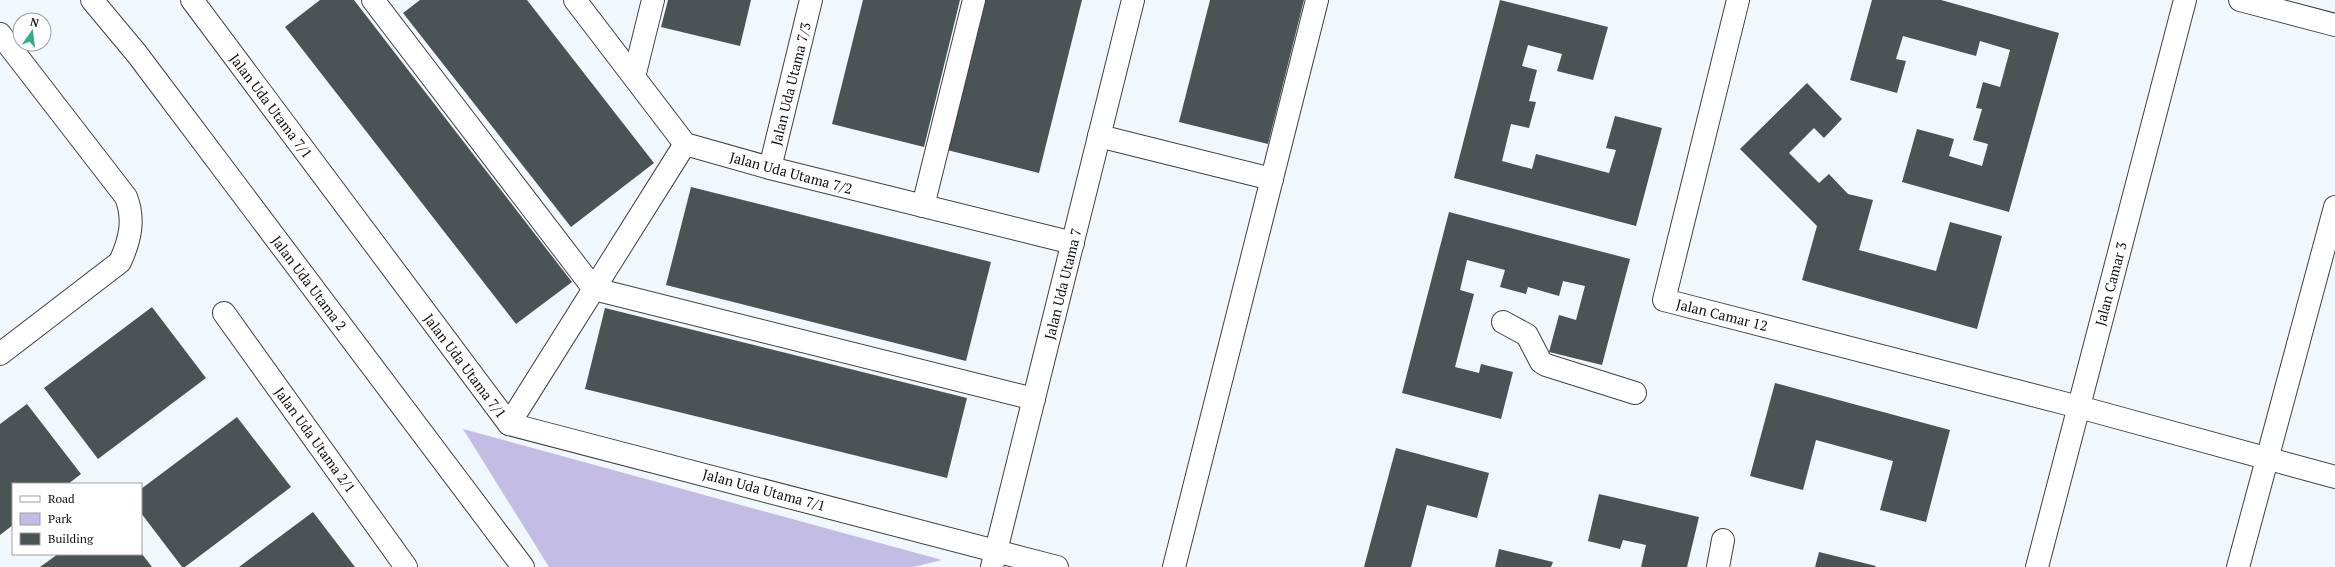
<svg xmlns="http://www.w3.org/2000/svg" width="2335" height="567" font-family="'PT Serif',serif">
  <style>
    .green { fill: #c3bce5 }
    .building { fill: #4b5455 }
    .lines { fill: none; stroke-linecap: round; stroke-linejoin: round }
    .minor-casing { stroke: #414141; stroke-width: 24 }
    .minor { stroke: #fff; stroke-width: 22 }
    .labels { text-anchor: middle; stroke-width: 4; stroke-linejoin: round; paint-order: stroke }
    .street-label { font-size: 14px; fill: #0e0e0e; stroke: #fff }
  </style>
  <rect width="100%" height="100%" fill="#f0f7fd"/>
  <polygon class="green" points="463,429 942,560 913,567 549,567"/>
  <g class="building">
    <polygon points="320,0 354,0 572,282 516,324 285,27"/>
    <polygon points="420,0 527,0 654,163 571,227 403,13"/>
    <polygon points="668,0 751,0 740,46 661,27"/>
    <polygon points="863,0 960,0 924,147 832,124"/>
    <polygon points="985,0 1082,0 1039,173 947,150"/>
    <polygon points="1210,0 1304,0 1268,144 1179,122"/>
    <polygon points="1500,0 1608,27 1593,80 1557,71 1562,54 1528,45 1522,66 1537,70 1529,101 1536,102 1529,128 1511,124 1502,161 1532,169 1536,154 1609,173 1616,150 1606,148 1615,116 1662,128 1636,226 1454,178"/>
    <polygon points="1872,0 1941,0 2059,33 2009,212 1902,182 1917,129 1954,139 1949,156 1982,166 1988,144 1973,140 1982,109 1976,108 1983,82 2000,87 2010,50 1980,41 1976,56 1903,36 1896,59 1906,61 1897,93 1850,80"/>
    <polygon points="1807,83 1842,119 1824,138 1814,128 1789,153 1819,183 1829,174 1848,194 1873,200 1859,250 1936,271 1950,222 2002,236 1977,329 1802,280 1817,226 1740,149"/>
    <polygon points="691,187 991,262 966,361 666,285"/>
    <polygon points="1449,212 1630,259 1602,365 1549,352 1559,315 1576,320 1585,286 1563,281 1559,296 1528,287 1526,294 1500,287 1505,270 1467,260 1460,290 1474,294 1455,367 1479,373 1481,364 1513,372 1501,419 1402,393"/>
    <polygon points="152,307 206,378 98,459 44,388"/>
    <polygon points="605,308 967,398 947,478 585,389"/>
    <polygon points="1775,383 1950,430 1926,522 1880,510 1893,461 1816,440 1803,490 1750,476"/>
    <polygon points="27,404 81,474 68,484 13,484 13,525 0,535 0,424"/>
    <polygon points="237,417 291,487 185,567 182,567 141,513 141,489"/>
    <polygon points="1396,448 1489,473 1477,518 1427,505 1411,567 1364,567"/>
    <polygon points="1599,494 1699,517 1687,567 1641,567 1646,545 1623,540 1620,549 1588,541"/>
    <polygon points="313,512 355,567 239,567"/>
    <polygon points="1499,549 1553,562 1551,567 1495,567"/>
    <polygon points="1819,552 1876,566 1875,567 1815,567"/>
    <polygon points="58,554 142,554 152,567 40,567"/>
  </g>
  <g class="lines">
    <defs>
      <g id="minor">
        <polyline points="92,0 137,54 523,567"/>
        <polyline points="192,0 509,424 1057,567"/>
        <polyline points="373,0 594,289 1034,399"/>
        <polyline points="575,0 685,144 770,168 1073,243"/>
        <polyline points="1738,0 1664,300 2079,407 2335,477"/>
        <polyline points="2240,0 2335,25"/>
        <path d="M 0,34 L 126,197 C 135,220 130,240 120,262 L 0,354"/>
        <polyline points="634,77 653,0"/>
        <polyline points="1099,136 1272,179"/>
        <polyline points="770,168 811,0"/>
        <polyline points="923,206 974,0"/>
        <polyline points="224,313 406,567"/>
        <polyline points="1503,322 1527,335 1541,362 1546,365 1635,393"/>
        <polyline points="509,424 685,144"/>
        <polyline points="992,567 1133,0"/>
        <polyline points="1174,567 1317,0"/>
        <polyline points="1718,567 1723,540"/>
        <polyline points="2037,567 2185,0"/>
        <polyline points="2238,567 2335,207"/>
      </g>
    </defs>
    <use href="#minor" class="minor-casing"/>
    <use href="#minor" class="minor"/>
  </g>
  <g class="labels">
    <g class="street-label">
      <text transform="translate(791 84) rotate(-76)" y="5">Jalan Uda Utama 7/3</text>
      <text transform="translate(271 106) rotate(53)" y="5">Jalan Uda Utama 7/1</text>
      <text transform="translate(791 173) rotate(15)" y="5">Jalan Uda Utama 7/2</text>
      <text transform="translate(309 283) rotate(53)" y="5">Jalan Uda Utama 2</text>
      <text transform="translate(1063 284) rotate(-76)" y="5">Jalan Uda Utama 7</text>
      <text transform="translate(2111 284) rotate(-75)" y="5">Jalan Camar 3</text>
      <text transform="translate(1722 315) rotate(14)" y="5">Jalan Camar 12</text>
      <text transform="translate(465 366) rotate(53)" y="5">Jalan Uda Utama 7/1</text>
      <text transform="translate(315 440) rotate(54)" y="5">Jalan Uda Utama 2/1</text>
      <text transform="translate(764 490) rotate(15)" y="5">Jalan Uda Utama 7/1</text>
    </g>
  </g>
  <rect x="12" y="483" width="130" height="72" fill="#ffffff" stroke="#9f9f9f"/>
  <rect x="20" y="496" width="20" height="6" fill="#ffffff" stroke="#9f9f9f"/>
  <text x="48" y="503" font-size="12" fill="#0e0e0e">Road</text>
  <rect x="20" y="513" width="20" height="12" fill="#c3bce5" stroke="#9f9f9f"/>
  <text x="48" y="523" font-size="12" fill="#0e0e0e">Park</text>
  <rect x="20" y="533" width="20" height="12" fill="#4b5455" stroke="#9f9f9f"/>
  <text x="48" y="543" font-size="12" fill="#0e0e0e">Building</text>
  <g transform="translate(32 32) rotate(14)"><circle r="19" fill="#ffffff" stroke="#9f9f9f"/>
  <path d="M0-3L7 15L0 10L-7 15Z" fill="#33b083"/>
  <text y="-6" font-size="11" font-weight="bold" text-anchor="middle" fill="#0e0e0e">N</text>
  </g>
</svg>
